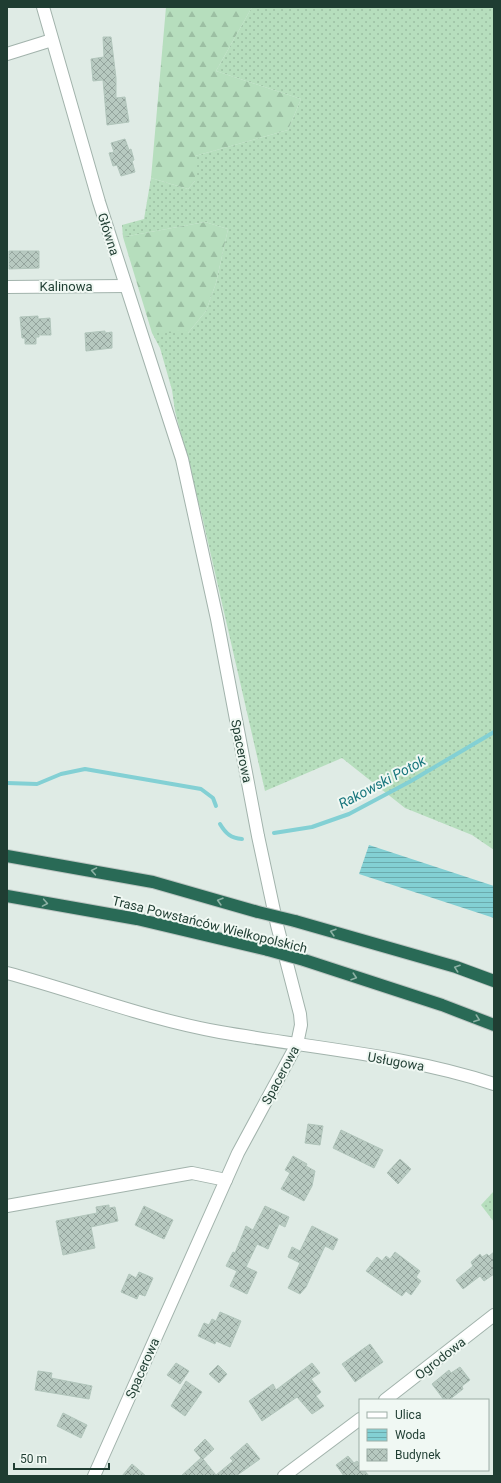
<svg xmlns="http://www.w3.org/2000/svg" width="501" height="1483" font-family="Roboto,sans-serif">
  <style>
    .grass { fill: url(#grass-dots) }
    .forest { fill: url(#forest-firs) }
    .water { fill: url(#water-rules) }
    .lines { fill: none; stroke-linecap: round; stroke-linejoin: round }
    .stream { stroke: #83d0d4; stroke-width: 4 }
    .building { fill: url(#building-cross-hatch); stroke: #b1c5bb }
    .minor-casing { stroke: #a2b3ac; stroke-width: 14 }
    .tertiary-casing { stroke: #a2b3ac; stroke-width: 14 }
    .motorway-casing { stroke: #bcc5c2; stroke-width: 14 }
    .minor { stroke: #fff; stroke-width: 12 }
    .tertiary { stroke: #fff; stroke-width: 12 }
    .motorway { stroke: #296a56; stroke-width: 12 }
    .motorway-bridge-casing { stroke: #bcc5c2; stroke-width: 14; stroke-linecap: butt }
    .motorway-bridge { stroke: #296a56; stroke-width: 12 }
    .oneway { stroke: #8cb1a4 }
    .labels { text-anchor: middle; stroke-width: 4; stroke-linejoin: round; paint-order: stroke }
    .street-label { font-size: 13px; fill: #1f3d32; stroke: #f0f8f3 }
    .water-label { font-size: 14px; font-style: italic; fill: #16757c; stroke: #f0f8f3 }
  </style>
  <defs>
    <pattern id="grass-dots" width="8" height="8" patternUnits="userSpaceOnUse"><rect width="8" height="8" fill="#b6debd"/><path d="M2 2h.1M6 6h.1" fill="none" stroke="#9cbfa3" stroke-width="1.8" stroke-linecap="round"/></pattern>
    <pattern id="forest-firs" width="22" height="20" patternUnits="userSpaceOnUse"><rect width="22" height="20" fill="#b6debd"/><path d="M5 1l3.5 6h-7zM16 11l3.5 6h-7z" fill="#9cbfa3"/></pattern>
    <pattern id="water-rules" width="6" height="5" patternUnits="userSpaceOnUse"><rect width="6" height="5" fill="#83d0d4"/><path d="M0 2.5h6" fill="none" stroke="#6baaad"/></pattern>
    <pattern id="building-cross-hatch" width="8" height="8" patternUnits="userSpaceOnUse"><rect width="8" height="8" fill="#b7c9c0"/><path d="M0 0l8 8M0 8l8-8" fill="none" stroke="#94a49d"/></pattern>
  </defs>
  <rect width="100%" height="100%" fill="#dfebe5"/>
  <g class="grass">
    <polygon points="252,7 494,7 494,850 472,835 405,808 342,758 265,791 202,516 175,411 172,390 160,348 152,333 188,333 206,311 216,283 228,229 205,222 123,237 122,225 144,219 151,178 188,189 195,181 195,156 288,130 301,99 216,71"/>
    <polygon points="494,1191 494,1222 481,1205"/>
  </g>
  <g class="forest">
    <polygon points="166,7 252,7 216,71 301,99 288,130 195,156 195,181 188,189 151,178"/>
    <polygon points="205,222 228,229 216,283 206,311 188,333 152,333 123,237"/>
  </g>
  <polygon class="water" points="369,845 494,886 494,918 359,874"/>
  <g class="lines">
    <g class="stream">
      <polyline points="7,783 37,784 61,774 85,769 201,789 213,798 216,806"/>
      <path d="M 220,824 C 226,834 231,838 242,839"/>
      <polyline points="274,833 312,827 349,814 411,781 494,732"/>
    </g>
  </g>
  <g class="building">
    <polygon points="103,37 111,37 116,78 116,98 125,97 129,122 107,125 103,80 93,81 91,59 104,57"/>
    <polygon points="125,139 129,150 131,149 134,160 132,161 135,172 121,176 117,165 113,166 109,153 114,152 111,143"/>
    <polygon points="9,251 39,251 39,268 9,269"/>
    <polygon points="38,316 38,319 50,318 51,335 39,335 39,337 36,337 36,344 25,344 25,338 22,338 20,317"/>
    <polygon points="105,331 105,333 112,332 112,348 86,351 85,333"/>
    <polygon points="308,1124 323,1126 320,1145 305,1143"/>
    <polygon points="341,1130 383,1150 374,1168 333,1148"/>
    <polygon points="293,1156 307,1164 306,1166 315,1171 312,1186 304,1201 281,1189 290,1173 285,1170"/>
    <polygon points="400,1159 411,1169 398,1184 387,1173"/>
    <polygon points="109,1205 109,1208 115,1207 118,1221 91,1227 95,1248 63,1255 56,1221 97,1213 96,1207"/>
    <polygon points="144,1206 173,1220 164,1239 135,1225"/>
    <polygon points="265,1206 289,1217 285,1227 279,1224 268,1249 257,1244 246,1267 257,1272 247,1294 230,1286 237,1271 226,1266 233,1252 235,1253 246,1226 253,1230"/>
    <polygon points="312,1226 338,1239 333,1250 325,1246 306,1287 300,1294 288,1288 300,1263 288,1257 292,1247 300,1251"/>
    <polygon points="395,1252 420,1271 416,1277 421,1281 411,1295 406,1291 402,1296 366,1271 377,1257 382,1261 386,1256 390,1259"/>
    <polygon points="494,1252 494,1274 484,1281 480,1276 463,1289 456,1280 473,1266 471,1262 480,1254 482,1257 487,1254 489,1256"/>
    <polygon points="139,1272 153,1278 145,1296 139,1294 137,1299 121,1292 129,1274 136,1278"/>
    <polygon points="220,1312 241,1321 230,1347 216,1341 215,1344 198,1336 204,1323 209,1325 212,1319 216,1321"/>
    <polygon points="370,1344 383,1362 355,1382 342,1364"/>
    <polygon points="176,1363 189,1371 180,1384 167,1375"/>
    <polygon points="312,1363 320,1373 311,1379 321,1392 316,1396 324,1406 312,1414 297,1397 262,1421 249,1401 273,1384 276,1390"/>
    <polygon points="218,1365 227,1374 219,1383 209,1374"/>
    <polygon points="460,1367 470,1380 462,1386 463,1389 449,1400 444,1400 432,1384 449,1370 451,1373"/>
    <polygon points="38,1371 52,1373 51,1378 92,1386 89,1399 35,1390"/>
    <polygon points="186,1381 202,1392 185,1416 171,1406"/>
    <polygon points="63,1413 87,1425 81,1438 57,1426"/>
    <polygon points="205,1439 214,1449 203,1459 216,1475 233,1461 230,1458 247,1443 260,1459 236,1476 181,1476 201,1458 194,1450"/>
    <polygon points="348,1456 354,1463 357,1461 360,1464 360,1470 364,1470 369,1476 344,1476 336,1465"/>
    <polygon points="132,1464 146,1476 122,1476"/>
  </g>
  <g class="lines">
    <defs>
      <g id="minor">
        <polyline points="7,54 52,40"/>
        <polyline points="7,287 126,286"/>
        <path d="M 7,973 C 78,992 147,1019 220,1032 C 311,1048 406,1055 494,1084"/>
        <polyline points="7,1206 192,1173 226,1180"/>
        <polyline points="385,1400 494,1315"/>
        <polyline points="284,1476 360,1419"/>
      </g>
      <polyline id="tertiary" points="43,7 99,202 182,459 217,619 258,836 277,925 300,1014 301,1025 297,1044 238,1153 94,1476"/>
      <g id="motorway">
        <polyline points="7,856 153,882 258,912"/>
        <polyline points="7,896 137,919 268,950"/>
        <polyline points="295,921 456,967 494,981"/>
        <polyline points="304,960 442,1005 494,1025"/>
      </g>
    </defs>
    <use href="#minor" class="minor-casing"/>
    <use href="#tertiary" class="tertiary-casing"/>
    <use href="#motorway" class="motorway-casing"/>
    <use href="#minor" class="minor"/>
    <use href="#tertiary" class="tertiary"/>
    <use href="#motorway" class="motorway"/>
    <defs>
      <g id="motorway-bridge">
        <polyline points="258,912 295,921"/>
        <polyline points="268,950 304,960"/>
      </g>
    </defs>
    <use href="#motorway-bridge" class="motorway-bridge-casing"/>
    <use href="#motorway-bridge" class="motorway-bridge"/>
  </g>
  <defs><path id="oneway-chevron" d="M-2-3.5L2.5 0L-2 3.5" fill="none" stroke-width="1.6" stroke-linecap="round" stroke-linejoin="round"/></defs>
  <g class="oneway">
    <use href="#oneway-chevron" transform="translate(94 871) rotate(-170)"/>
    <use href="#oneway-chevron" transform="translate(220 901) rotate(-164)"/>
    <use href="#oneway-chevron" transform="translate(45 903) rotate(10)"/>
    <use href="#oneway-chevron" transform="translate(333 932) rotate(-164)"/>
    <use href="#oneway-chevron" transform="translate(457 968) rotate(-161)"/>
    <use href="#oneway-chevron" transform="translate(354 977) rotate(18)"/>
    <use href="#oneway-chevron" transform="translate(477 1019) rotate(20)"/>
  </g>
  <g class="labels">
    <g class="street-label">
      <text transform="translate(109 234) rotate(72)" y="5">Główna</text>
      <text x="66" y="291">Kalinowa</text>
      <text transform="translate(242 751) rotate(79)" y="5">Spacerowa</text>
      <text transform="translate(210 924) rotate(14)" y="5">Trasa Powstańców Wielkopolskich</text>
      <text transform="translate(396 1061) rotate(10)" y="5">Usługowa</text>
      <text transform="translate(280 1075) rotate(-62)" y="5">Spacerowa</text>
      <text transform="translate(440 1358) rotate(-38)" y="5">Ogrodowa</text>
      <text transform="translate(142 1368) rotate(-66)" y="5">Spacerowa</text>
    </g>
    <g class="water-label">
      <text transform="translate(382 782) rotate(-28)" y="5">Rakowski Potok</text>
    </g>
  </g>
  <rect width="501" height="1483" fill="none" stroke="#1f3d32" stroke-width="16"/>
  <rect x="359" y="1399" width="130" height="72" fill="#f0f8f3" stroke="#9cada6"/>
  <rect x="367" y="1412" width="20" height="6" fill="#ffffff" stroke="#9cada6"/>
  <text x="395" y="1419" font-size="12" fill="#1f3d32">Ulica</text>
  <rect x="367" y="1429" width="20" height="12" fill="url(#water-rules)" stroke="#9cada6"/>
  <text x="395" y="1439" font-size="12" fill="#1f3d32">Woda</text>
  <rect x="367" y="1449" width="20" height="12" fill="url(#building-cross-hatch)" stroke="#9cada6"/>
  <text x="395" y="1459" font-size="12" fill="#1f3d32">Budynek</text>
  <path d="M14 1463v6h95v-6" fill="none" stroke="#1f3d32" stroke-width="2"/>
  <text x="20" y="1463" font-size="12" fill="#1f3d32" stroke="#f0f8f3" stroke-width="3" paint-order="stroke">50 m</text>
</svg>
